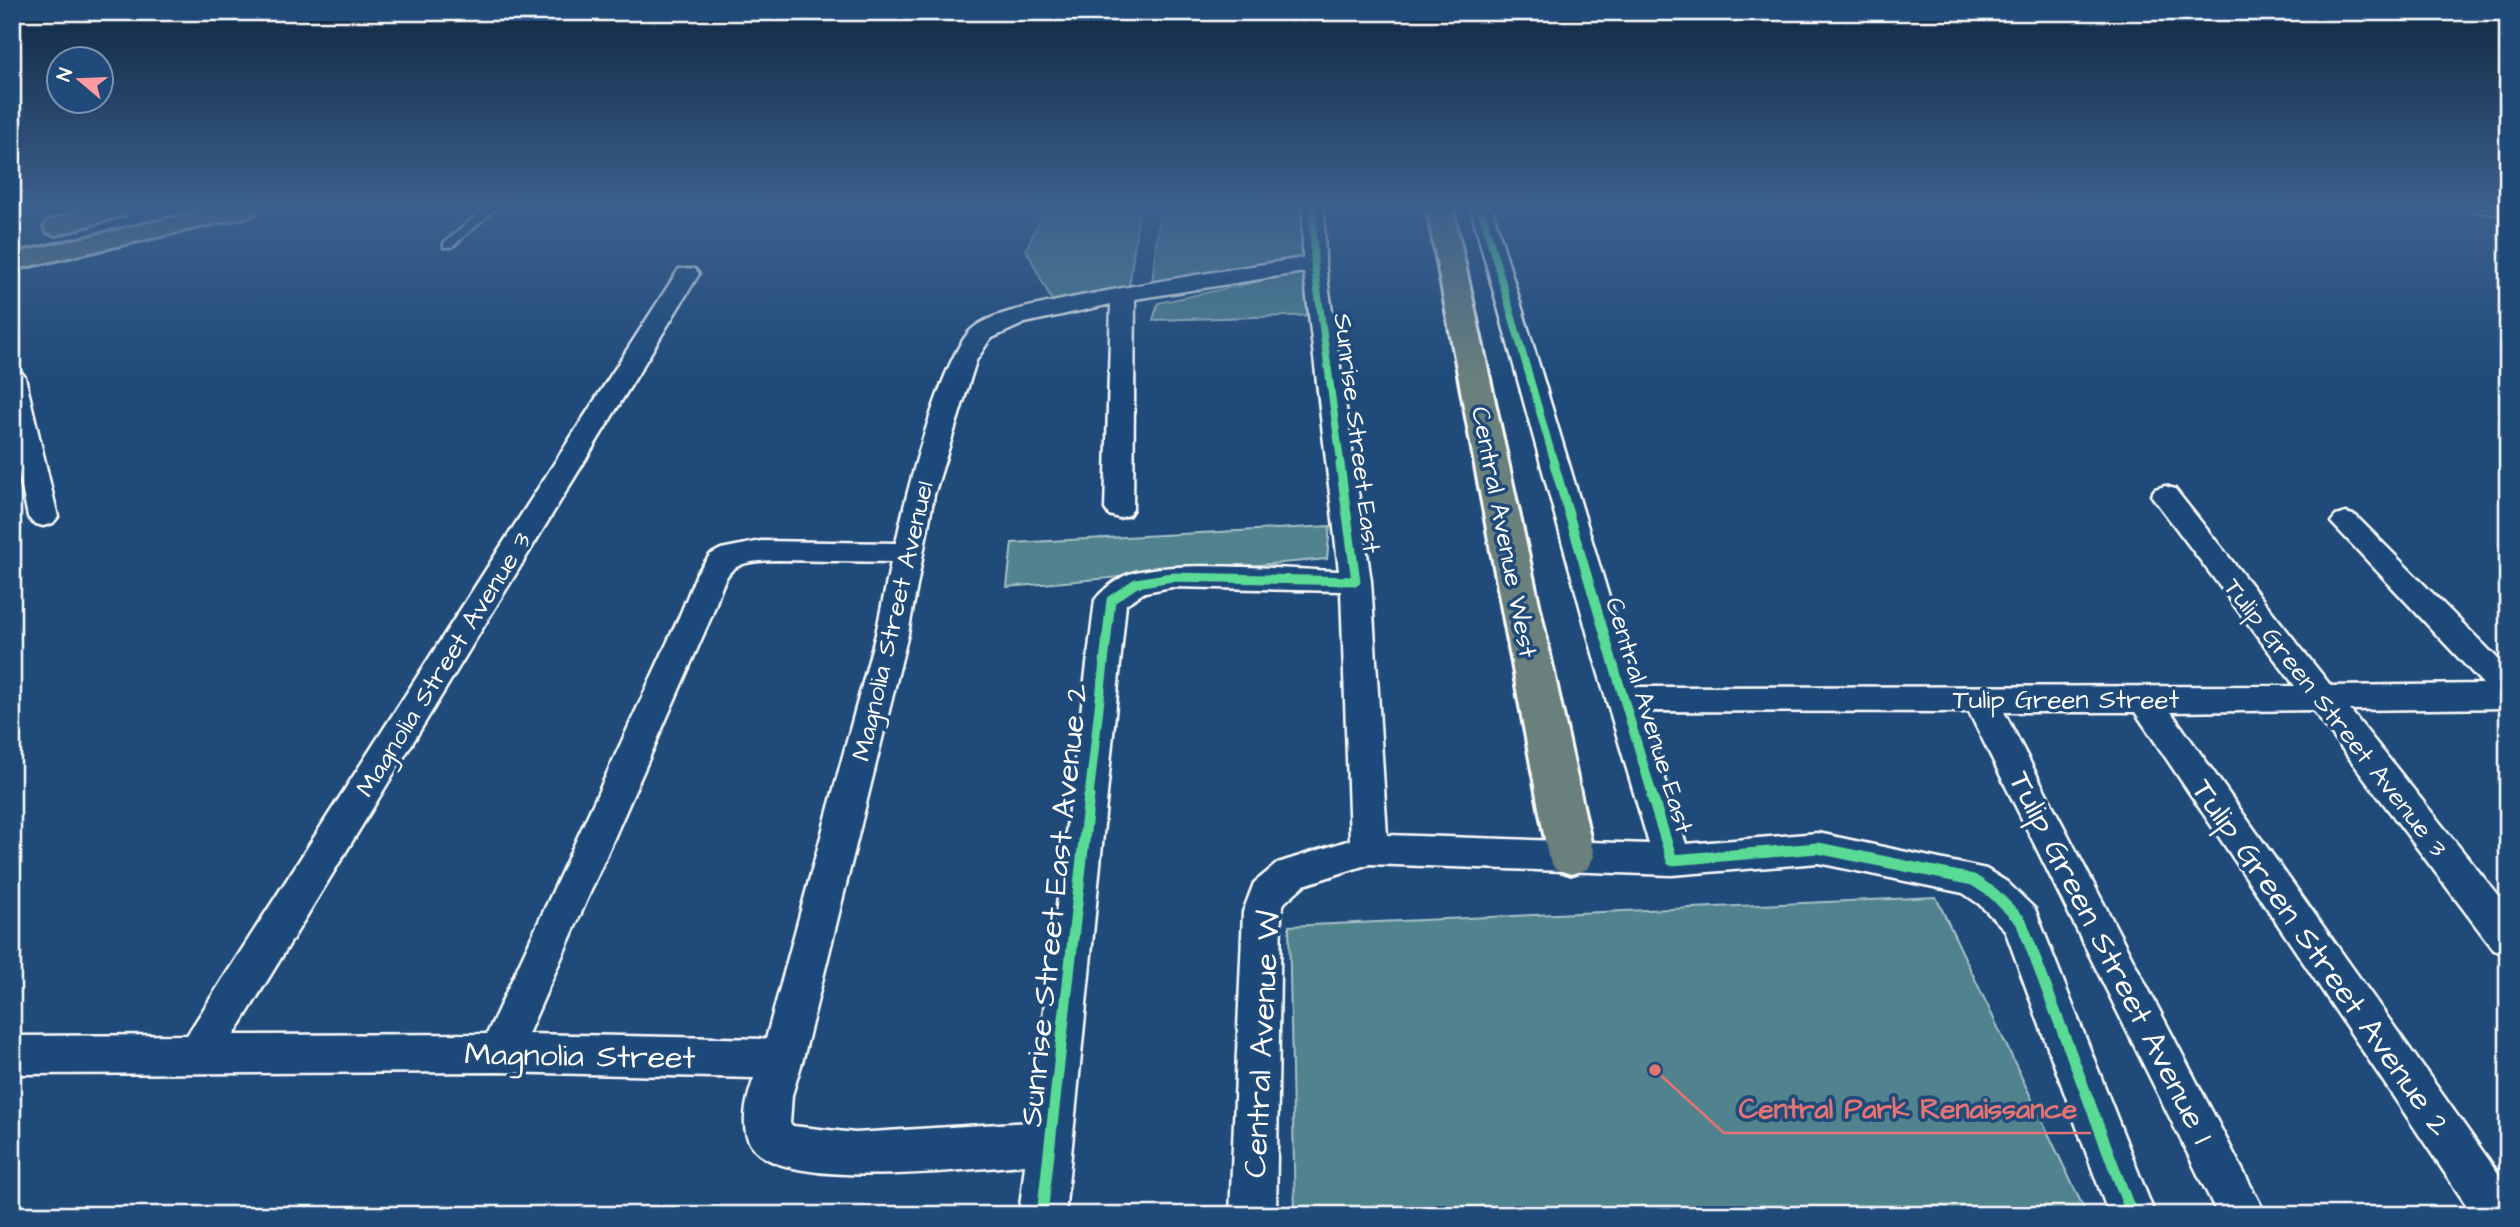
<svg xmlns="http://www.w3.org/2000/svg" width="2520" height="1227" font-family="'Architects Daughter',sans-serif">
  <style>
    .green { fill: #51838e; stroke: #a8c1c6; stroke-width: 2 }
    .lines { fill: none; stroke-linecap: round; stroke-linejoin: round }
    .lane-casing { stroke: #fff; stroke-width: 5 }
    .street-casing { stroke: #fff; stroke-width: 5 }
    .primary-casing { stroke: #fff; stroke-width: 6 }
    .highway-casing { stroke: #fff; stroke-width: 6 }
    .lane { fill: #1f4a7a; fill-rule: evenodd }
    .street { fill: #1f4a7a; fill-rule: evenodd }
    .primary { fill: #6a807d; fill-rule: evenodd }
    .highway { fill: #6a807d; fill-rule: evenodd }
    .cycleway-far2-casing { stroke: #1f4a7a; stroke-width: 10 }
    .cycleway-far1-casing { stroke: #1f4a7a; stroke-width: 13 }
    .cycleway-casing { stroke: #1f4a7a; stroke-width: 16 }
    .cycleway-far2 { stroke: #5adb95; stroke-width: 7 }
    .cycleway-far1 { stroke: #5adb95; stroke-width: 9 }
    .cycleway { stroke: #5adb95; stroke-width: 11 }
    .labels { text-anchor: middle; stroke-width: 7; stroke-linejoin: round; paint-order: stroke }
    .street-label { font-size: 26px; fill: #fff; stroke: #1f4a7a }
    .near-street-label { font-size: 32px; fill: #fff; stroke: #1f4a7a }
    .leader { fill: none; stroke: #e47373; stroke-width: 2.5 }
    .callout-dot { fill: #e47373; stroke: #1f4a7a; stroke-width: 2.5 }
    .callout-label { font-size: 28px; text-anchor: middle; font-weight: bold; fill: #e47373; stroke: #1f4a7a; stroke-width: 7; stroke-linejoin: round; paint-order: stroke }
  </style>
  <rect width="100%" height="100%" fill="#1f4a7a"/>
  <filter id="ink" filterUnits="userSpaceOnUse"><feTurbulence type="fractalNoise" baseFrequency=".0143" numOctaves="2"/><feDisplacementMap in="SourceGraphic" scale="14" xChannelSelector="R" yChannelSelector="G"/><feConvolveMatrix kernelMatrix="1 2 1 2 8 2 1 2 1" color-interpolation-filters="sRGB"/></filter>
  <g filter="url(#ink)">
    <g class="green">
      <polygon points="1045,209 1139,209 1127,303 1053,303 1026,249"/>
      <polygon points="1160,209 1300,209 1318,256 1152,283"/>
      <polygon points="1313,270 1321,315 1153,320 1158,303"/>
      <polygon points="1330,526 1327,559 1007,587 1012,543"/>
      <polygon points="1936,897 2087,1215 1295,1215 1289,926"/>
    </g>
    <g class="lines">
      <defs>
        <g id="lane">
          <polygon points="484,209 495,209 452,247 444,247 444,243"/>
          <polygon points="2474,209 2508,209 2508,215 2479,212"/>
        </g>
        <g id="street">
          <path d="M 1303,209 L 1324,209 L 1325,263 L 1371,581 L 1387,835 L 1649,844 L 1595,661 L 1471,209 L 1492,209 L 1636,687 L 2295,686 L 2151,495 L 2155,489 L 2165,486 L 2175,489 L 2331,686 L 2483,684 L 2331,522 L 2336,516 L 2346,513 L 2356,516 L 2508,669 L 2508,708 L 2350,710 L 2508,908 L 2508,955 L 2494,950 L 2313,710 L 2171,712 L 2508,1187 L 2508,1215 L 2473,1215 L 2135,712 L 2004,712 L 2266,1215 L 2218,1215 L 1969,712 L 1643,711 L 1686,844 L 1818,833 L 1986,869 L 2007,882 L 2035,909 L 2155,1215 L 2109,1215 L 2005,930 L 1979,904 L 1963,893 L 1818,863 L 1672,875 L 1369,864 L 1304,885 L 1284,903 L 1281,912 L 1276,1215 L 1230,1215 L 1243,912 L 1254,883 L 1278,863 L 1350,840 L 1341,591 L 1172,587 L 1145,592 L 1126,604 L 1065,1215 L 1019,1215 L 1025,1165 C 970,1168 781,1194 751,1145 C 739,1126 747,1097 754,1078 L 499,1072 L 12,1074 L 12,1036 L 187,1035 L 679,269 L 695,269 L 699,274 L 234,1035 L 487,1034 L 680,615 L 697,573 L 710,555 L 721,549 L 761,541 L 896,543 C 905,498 941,358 972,329 C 990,313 1034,306 1057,301 C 1138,284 1220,271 1303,258 ZM 1304,272 L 1339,571 C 1292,570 1162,558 1124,576 C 1114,582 1102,590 1095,600 L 1030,1122 L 855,1133 L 793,1126 L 790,1123 L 792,1095 L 803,1059 L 908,634 L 934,495 L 976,361 L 990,339 L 1025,323 L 1111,304 L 1105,509 L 1109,515 L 1119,518 L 1129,515 L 1133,509 L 1135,299 ZM 778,560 L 891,562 L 876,634 L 766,1039 L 528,1034 L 712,615 C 728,570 725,561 778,560 Z"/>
          <polygon points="12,369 21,372 25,377 58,517 53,523 43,526 33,523 28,517 12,439"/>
        </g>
        <polygon id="primary" points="1427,209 1453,209 1594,856 1587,869 1571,874 1555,869 1548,856"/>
        <g id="highway">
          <polygon points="89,209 128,209 124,215 57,235 48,233 44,227 48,221"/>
          <polygon points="211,209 257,209 253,215 12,270 12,254"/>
        </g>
      </defs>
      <use href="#lane" class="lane-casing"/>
      <use href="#street" class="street-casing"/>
      <use href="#primary" class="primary-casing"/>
      <use href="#highway" class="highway-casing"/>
      <use href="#lane" class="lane"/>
      <use href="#street" class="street"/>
      <use href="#primary" class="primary"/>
      <use href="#highway" class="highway"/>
      <defs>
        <g id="cycleway-far2">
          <polyline points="1313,209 1314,263 1341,465"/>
          <polyline points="1481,209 1555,465"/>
        </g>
        <g id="cycleway-far1">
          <polyline points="1554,464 1653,797"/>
          <polyline points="1089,797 1111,600 1136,583 1172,577 1356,581 1340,464"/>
        </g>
        <g id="cycleway">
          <polyline points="1652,796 1672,860 1818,848 1973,880 1993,893 2021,921 2132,1215"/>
          <polyline points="1042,1215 1089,796"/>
        </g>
      </defs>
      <use href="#cycleway-far2" class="cycleway-far2-casing"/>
      <use href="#cycleway-far1" class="cycleway-far1-casing"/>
      <use href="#cycleway" class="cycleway-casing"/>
      <use href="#cycleway-far2" class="cycleway-far2"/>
      <use href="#cycleway-far1" class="cycleway-far1"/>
      <use href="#cycleway" class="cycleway"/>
    </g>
  </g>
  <linearGradient id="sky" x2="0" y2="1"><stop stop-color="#112943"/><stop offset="0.55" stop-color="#3c608d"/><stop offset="1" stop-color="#3c608d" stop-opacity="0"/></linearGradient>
  <rect width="2520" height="380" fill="url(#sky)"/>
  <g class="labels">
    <g class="street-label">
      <text transform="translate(1358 433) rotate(83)" y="9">Sunrise Street East</text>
      <text transform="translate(1505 532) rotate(79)" y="9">Central Avenue West</text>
      <text transform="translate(892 621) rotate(-77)" y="9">Magnolia Street Avenue1</text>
      <text transform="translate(443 664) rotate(-58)" y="9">Magnolia Street Avenue 3</text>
      <text x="2066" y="708">Tulip Green Street</text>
      <text transform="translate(1650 715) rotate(73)" y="9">Central Avenue East</text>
      <text transform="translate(2336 717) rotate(52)" y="9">Tulip Green Street Avenue 3</text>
    </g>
    <g class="near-street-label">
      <text transform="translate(1053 905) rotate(-84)" y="11">Sunrise Street East Avenue 2</text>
      <text transform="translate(2112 957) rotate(63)" y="11">Tulip Green Street Avenue 1</text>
      <text transform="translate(2322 957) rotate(55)" y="11">Tulip Green Street Avenue 2</text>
      <text transform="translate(1261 1044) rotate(-87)" y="11">Central Avenue W</text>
      <text transform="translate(580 1055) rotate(1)" y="11">Magnolia Street</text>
    </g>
  </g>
  <path class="leader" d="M1655 1070L1724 1133H2091"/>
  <circle class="callout-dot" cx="1655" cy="1070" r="7"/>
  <g class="callout-label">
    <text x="1908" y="1118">Central Park Renaissance</text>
  </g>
  <rect width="2520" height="1227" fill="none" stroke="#1f4a7a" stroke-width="42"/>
  <rect x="21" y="21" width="2478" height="1185" fill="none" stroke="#fff" stroke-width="2.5" filter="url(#ink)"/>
  <g transform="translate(80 80) rotate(289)"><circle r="33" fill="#1f4a7a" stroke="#7992af" stroke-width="2"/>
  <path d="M0-5L12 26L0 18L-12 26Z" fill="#ff9aa2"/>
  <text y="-10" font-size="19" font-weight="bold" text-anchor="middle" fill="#ffffff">N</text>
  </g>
</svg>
